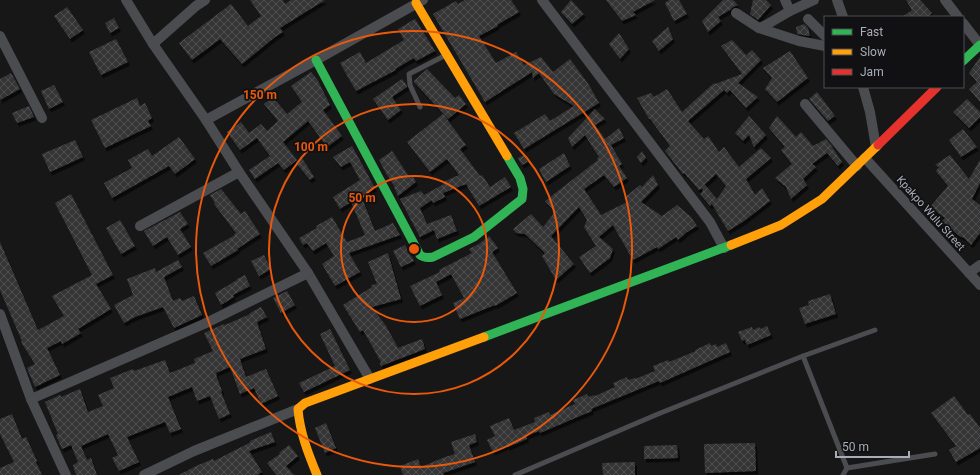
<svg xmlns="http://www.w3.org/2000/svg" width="980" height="475" font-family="Roboto,sans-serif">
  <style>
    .building { fill: url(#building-cross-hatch); fill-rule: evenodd; filter: url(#shadow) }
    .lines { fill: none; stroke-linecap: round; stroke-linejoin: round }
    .lane { stroke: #4b4c50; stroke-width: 5 }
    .street { stroke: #4b4c50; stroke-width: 10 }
    .fast { stroke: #30b455; stroke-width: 9 }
    .slow { stroke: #ff9f0a; stroke-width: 9 }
    .jam { stroke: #e5322d; stroke-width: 9 }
    .ring { fill: none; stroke: #e8590c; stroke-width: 2 }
    .labels { text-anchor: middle; stroke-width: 3.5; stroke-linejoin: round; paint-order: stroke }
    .street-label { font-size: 11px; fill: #a8adb8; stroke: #111113 }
    .centre { fill: #e8590c; stroke: #111113; stroke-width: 2 }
    .ring-label { font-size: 12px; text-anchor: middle; font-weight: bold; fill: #e8590c; stroke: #111113; stroke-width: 3.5; stroke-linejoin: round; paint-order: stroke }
  </style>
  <defs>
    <pattern id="building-cross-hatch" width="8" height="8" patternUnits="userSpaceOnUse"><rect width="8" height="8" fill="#353536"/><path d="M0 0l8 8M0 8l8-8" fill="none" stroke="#4f5051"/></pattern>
    <filter id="shadow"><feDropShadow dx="2" dy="3.5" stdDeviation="0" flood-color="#0009"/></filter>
  </defs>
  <rect width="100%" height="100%" fill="#171717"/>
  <g class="building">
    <polygon points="250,0 283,0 285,4 291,0 325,0 280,28 283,32 275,37 242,64 220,39 192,60 179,43 231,4 248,26 261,16"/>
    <polygon points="465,0 511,0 519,12 497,25 498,26 479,36 496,63 516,52 524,65 541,57 553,72 570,59 589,85 599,103 524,149 514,133 545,114 550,121 574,106 554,94 539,73 533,78 532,72 485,102 433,14 456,1 458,4"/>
    <polygon points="571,0 584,14 572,24 561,12"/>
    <polygon points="606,0 655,0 633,12 636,15 622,21"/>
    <polygon points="669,0 679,0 687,14 674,21 665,3"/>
    <polygon points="723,0 733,0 738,5 733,7 730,10 718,17 721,21 708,32 702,21"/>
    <polygon points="753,0 766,0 771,5 758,20 750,14"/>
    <polygon points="906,0 920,0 932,13 928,17 902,17 912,10"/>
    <polygon points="67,7 83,30 70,39 54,16"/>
    <polygon points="114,18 119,28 110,33 105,23"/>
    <polygon points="415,19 435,51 416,61 414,58 395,69 396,70 356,91 340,63 360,52 366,63 404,40 398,29"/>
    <polygon points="804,24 808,28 810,36 808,36 797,34 796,27"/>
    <polygon points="668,27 673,39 659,51 652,41"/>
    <polygon points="619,33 629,49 620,59 609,44"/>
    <polygon points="116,39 128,62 101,75 89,52"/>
    <path d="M 732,40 L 746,55 L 752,50 L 761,60 L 738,83 L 758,97 L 746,108 L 730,90 L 727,93 L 724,90 L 688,121 L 704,139 L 708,136 L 719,152 L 724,147 L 739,167 L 761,148 L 771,158 L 746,179 L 755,195 L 762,188 L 770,201 L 744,221 L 728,231 L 712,204 L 710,206 L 700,194 L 703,191 L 702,188 L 699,190 L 684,173 L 683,174 L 665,151 L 670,146 L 650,119 L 649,119 L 637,98 L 651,93 L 654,97 L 667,89 L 682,112 L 714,83 L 715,84 L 742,74 L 721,46 ZM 716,174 L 726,186 L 717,199 L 705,185 L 703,186 Z"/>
    <polygon points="790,51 808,78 777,102 765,89 772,78 763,68"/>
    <polygon points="980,57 980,102 969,89 977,82 969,73"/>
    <polygon points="427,69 455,98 459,95 466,104 448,119 414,82 414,81"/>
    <polygon points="311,72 317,79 330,105 323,110 342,136 327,147 308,121 283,142 297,160 284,170 278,163 255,179 249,170 270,156 257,138 240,150 227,132 241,122 249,133 261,124 267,131 278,121 264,104 273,97 287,114 302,102 291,86"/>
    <polygon points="11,73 20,89 0,100 0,79"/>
    <polygon points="402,79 406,84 407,87 392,97 401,110 388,120 373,99"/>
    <polygon points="54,85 63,102 49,109 41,91"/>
    <polygon points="817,92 835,116 828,121 809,99"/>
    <polygon points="137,98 140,106 145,103 152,118 148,121 151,126 105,148 91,120"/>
    <polygon points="967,99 980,112 980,117 969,128 953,112"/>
    <polygon points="29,106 34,117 17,123 12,113"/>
    <polygon points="595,109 605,119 595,125 605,139 619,128 624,138 611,145 622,164 619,166 627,178 614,187 604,175 584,189 601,215 627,202 624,198 640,185 642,187 653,175 658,185 641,202 662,216 677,205 691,217 697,226 687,232 678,240 676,237 658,249 657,247 633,260 613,225 599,237 613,249 610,258 590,273 579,257 596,246 584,227 587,220 579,207 551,236 574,264 556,280 542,256 545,253 525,234 516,233 513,229 531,214 543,227 555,212 545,201 598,160 597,159 599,157 585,135 572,147 568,138"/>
    <polygon points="443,114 466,145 460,149 480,176 482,175 490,187 505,177 511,187 479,206 466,184 443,193 445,197 433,203 432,200 420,208 427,224 451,215 457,231 437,239 434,230 420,237 400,199 421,191 424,195 444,184 443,182 459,175 447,159 430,172 407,142"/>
    <polygon points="749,116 766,135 754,147 749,135 743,141 735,133"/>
    <polygon points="777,116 796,137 801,132 813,146 826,139 833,147 832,147 842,162 838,166 827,153 812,164 816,167 803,179 807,185 791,199 786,187 775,178 792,164 781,150 785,147 769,128"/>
    <polygon points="963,129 977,147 961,157 949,140"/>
    <polygon points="179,137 195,159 175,174 169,166 112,198 104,183 132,168 128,160 148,149 152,156"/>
    <polygon points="75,140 83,157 50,172 42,154"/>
    <polygon points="352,146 375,188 361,196 375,231 393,223 400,235 349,253 360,272 335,286 322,264 334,256 326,243 313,251 307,243 303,245 299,238 317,228 316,226 332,217 347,242 365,235 351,202 340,209 333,197 360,180 350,162 341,167 333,157"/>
    <polygon points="392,151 410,178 413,176 416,182 398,196 394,187 395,187 387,175 379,160"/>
    <polygon points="642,151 646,158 641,163 637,157"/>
    <polygon points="564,153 570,166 546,182 539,169"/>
    <polygon points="524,155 528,162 522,165 518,158"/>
    <polygon points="950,155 969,179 980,160 980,183 972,199 980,205 980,233 971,245 964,238 959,236 942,221 945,218 930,207 948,186 936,171 939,167 935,165"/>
    <polygon points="302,158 314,177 310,180 296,163"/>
    <polygon points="221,189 241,214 245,211 260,234 237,249 238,250 211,266 203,253 235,235 234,234 236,233 214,204 215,203 210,195"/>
    <polygon points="71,194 113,275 96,284 111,309 78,329 81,333 62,344 61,341 47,348 60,375 35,387 27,368 35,364 21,342 22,341 0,290 0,242 38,330 64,316 52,296 92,275 55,203"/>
    <polygon points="180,212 188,224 180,229 191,247 178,255 167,237 153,246 144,231"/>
    <polygon points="120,220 135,246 121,254 106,228"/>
    <polygon points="489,236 498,248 492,252 517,293 495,306 495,305 460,319 453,303 464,298 451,274 436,282 442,295 420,306 410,286 440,272 439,270 472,253 469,249 479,244"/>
    <polygon points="405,245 414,261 401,267 393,251"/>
    <polygon points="388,253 401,299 372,307 386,326 398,348 422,339 425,349 381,366 380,363 381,362 363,330 360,332 343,305 372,287 371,285 377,284 368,262"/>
    <polygon points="264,255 271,269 259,276 251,261"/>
    <polygon points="178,260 182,267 164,277 173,301 180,298 182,301 194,296 202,315 174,328 163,307 135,317 124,323 114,305 133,295 127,279 155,268 156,272"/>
    <polygon points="245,275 250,286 233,295 234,297 221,305 215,293 237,280 237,279"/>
    <polygon points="287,291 295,305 281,313 273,298"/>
    <polygon points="830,294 836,314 805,324 799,308 809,305 808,301"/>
    <polygon points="261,307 267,317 257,322 266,349 240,359 246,377 266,369 278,396 261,404 254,388 240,394 230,367 216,373 217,375 216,375 222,391 221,392 230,414 219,419 210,396 197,401 192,387 168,397 181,429 170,433 165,422 127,437 139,462 119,471 112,458 118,455 108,434 81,446 87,460 91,458 97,475 76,475 73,465 78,462 71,445 62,449 56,435 58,434 45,402 60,395 61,397 80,389 88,412 103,406 98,395 114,388 110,378 133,369 134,371 165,360 170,373 195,363 194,359 213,351 204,333 224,324 225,325 250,314 250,313"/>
    <polygon points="767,326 771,335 747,345 745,340 742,341 738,332 752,327 753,330 759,327 760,329"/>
    <polygon points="330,329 350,370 304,392 299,383 335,366 320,334"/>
    <polygon points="710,343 711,346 716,344 717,347 726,343 730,352 660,383 659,381 591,409 592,411 580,416 540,433 539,431 526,436 527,439 508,447 507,446 493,452 487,440 495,436 490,426 509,418 514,430 535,422 534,418 549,412 550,415 575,404 573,400 587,394 588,397 594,395 595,396 615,387 613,383 627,377 628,380 635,378 635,379 655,371 653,366 668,360 669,362 696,351 695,350"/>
    <polygon points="954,396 968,415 970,414 980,428 980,448 956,462 949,450 956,446 931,413"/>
    <polygon points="12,414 22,439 26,437 37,461 36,462 42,475 0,475 0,468 14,462 0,434 0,419"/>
    <polygon points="326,423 336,448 325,453 315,428"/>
    <polygon points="271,432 275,442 249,451 262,472 257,475 179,475 196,466 213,459 214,461 251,442 250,441"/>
    <polygon points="475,434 477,442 469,445 475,462 443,473 444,475 403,475 400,466 418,459 421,467 445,457 455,454 451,442"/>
    <polygon points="755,443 756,471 705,473 704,444"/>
    <polygon points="289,445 298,456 286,466 294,475 276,475 267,463 280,454 279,453"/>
    <polygon points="677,445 678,458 644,459 644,446"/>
    <polygon points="635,462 635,475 603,475 602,463"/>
  </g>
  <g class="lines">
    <g class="lane">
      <polyline points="420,107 410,85 409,74 446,55"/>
      <polyline points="803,356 847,468 935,454"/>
      <polyline points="515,475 658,414 803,356 875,330"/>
      <polyline points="843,475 847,468"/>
    </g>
    <g class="street">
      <polyline points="126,0 153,44 206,120 239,172 308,273 370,379"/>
      <polyline points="542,0 710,222 724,248"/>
      <polyline points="785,0 790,11"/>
      <polyline points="837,0 843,17"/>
      <polyline points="945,0 958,17"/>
      <polyline points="736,13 759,28 766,25 790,11 814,0"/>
      <polyline points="808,19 825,36"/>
      <polyline points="963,23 980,45"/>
      <polyline points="759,28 799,41 825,46"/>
      <polyline points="0,36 42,118"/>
      <polyline points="153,44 196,6 205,0"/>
      <polyline points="863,87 870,112 876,147"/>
      <polyline points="805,104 857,166"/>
      <polyline points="206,120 316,60 423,0"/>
      <polyline points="865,158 980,285"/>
      <polyline points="140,226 239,172"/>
      <polyline points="969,273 980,265"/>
      <polyline points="0,314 31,399 66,475"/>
      <polyline points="31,399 204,324 308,273"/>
      <polyline points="144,475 194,451 298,409"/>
    </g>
    <g class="fast">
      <path d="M 316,60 L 420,255 C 424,258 428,258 433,257 L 474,237 L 522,199 L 523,189 L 520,178 L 507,156"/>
      <polyline points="963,61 980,45"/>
      <polyline points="484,337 731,245"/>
    </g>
    <g class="slow">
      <polyline points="416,3 507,156"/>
      <polyline points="731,245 781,225 822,199 878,145"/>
      <path d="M 317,475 C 308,453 300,433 298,409 L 305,403 L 484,337"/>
    </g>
    <polyline class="jam" points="878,145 937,87"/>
  </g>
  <g class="ring">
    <circle cx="414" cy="249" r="73"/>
    <circle cx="414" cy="249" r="145"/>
    <circle cx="414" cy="249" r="218"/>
  </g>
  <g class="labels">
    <g class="street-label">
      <text transform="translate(931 213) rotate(48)" y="4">Kpakpo Wulu Street</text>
    </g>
  </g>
  <circle cx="414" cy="249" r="6" class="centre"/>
  <g class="ring-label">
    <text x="260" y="99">150 m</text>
    <text x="311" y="151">100 m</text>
    <text x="362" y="202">50 m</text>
  </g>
  <rect x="824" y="16" width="140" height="72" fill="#111113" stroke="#4d4f55"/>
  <rect x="832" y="29" width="20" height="6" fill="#30b455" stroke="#4d4f55"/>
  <text x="860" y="36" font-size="12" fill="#a8adb8">Fast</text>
  <rect x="832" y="49" width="20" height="6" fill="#ff9f0a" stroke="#4d4f55"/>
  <text x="860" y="56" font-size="12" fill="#a8adb8">Slow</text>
  <rect x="832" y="69" width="20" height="6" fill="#e5322d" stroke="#4d4f55"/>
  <text x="860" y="76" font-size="12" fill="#a8adb8">Jam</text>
  <path d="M836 451v6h73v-6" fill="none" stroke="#a8adb8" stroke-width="2"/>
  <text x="842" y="451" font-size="12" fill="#a8adb8" stroke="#111113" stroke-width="3" paint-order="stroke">50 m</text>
</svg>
